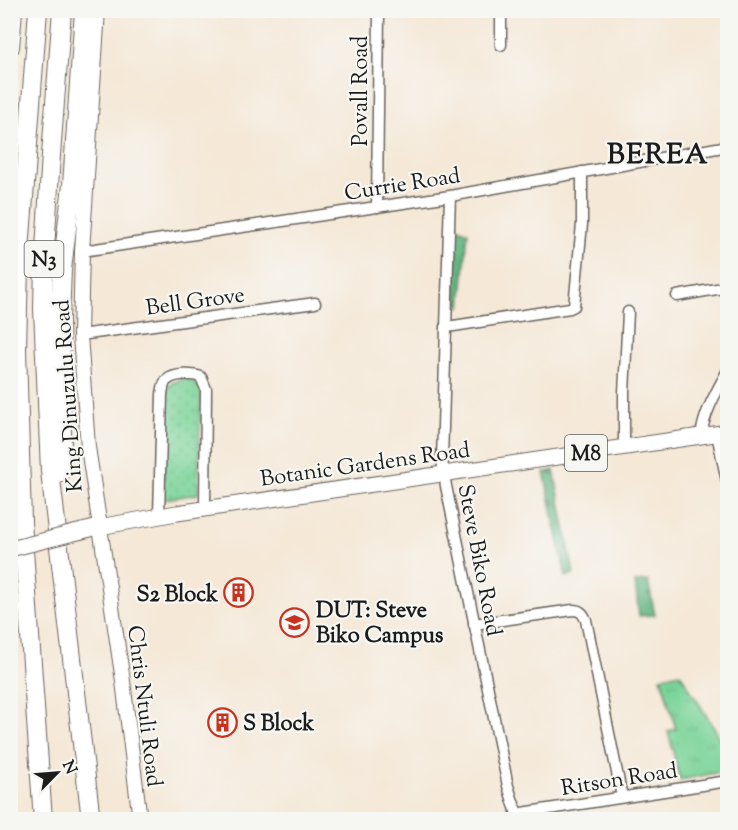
<svg xmlns="http://www.w3.org/2000/svg" width="738" height="830" font-family="'Sorts Mill Goudy',serif">
  <style>
    .grass { fill: url(#grass-tufts); stroke: #4c785a; stroke-width: 1.5 }
    .forest { fill: url(#forest-firs); stroke: #40694e; stroke-width: 1.5 }
    .park { fill: url(#park-dots); stroke: #4c785a; stroke-width: 1.5 }
    .lines { fill: none; stroke-linecap: round; stroke-linejoin: round }
    .minor-casing { stroke: #68635d; stroke-width: 13 }
    .secondary-casing { stroke: #68635d; stroke-width: 16 }
    .primary-casing { stroke: #68635d; stroke-width: 17 }
    .motorway-casing { stroke: #68635d; stroke-width: 20 }
    .minor { stroke: #fff; stroke-width: 10 }
    .secondary { stroke: #fff; stroke-width: 14 }
    .primary { stroke: #fff; stroke-width: 15 }
    .motorway { stroke: #fff; stroke-width: 18 }
    .primary-bridge-casing { stroke: #68635d; stroke-width: 17; stroke-linecap: butt }
    .primary-bridge { stroke: #fff; stroke-width: 15 }
    .labels { text-anchor: middle; stroke-width: 4.5; stroke-linejoin: round; paint-order: stroke }
    .shield { fill: #f6f6f2; stroke: #5d5d5c; stroke-width: 1.5 }
    .shield-label { font-size: 21px; font-weight: bold; fill: #1c1c1c }
    .street-label { font-size: 22px; fill: #1c1c1c; stroke: #f6f6f2 }
    .poi-label { font-size: 22px; font-weight: bold; fill: #1c1c1c; stroke: #f6f6f2; text-anchor: start }
    .district-label { font-size: 28px; font-weight: bold; letter-spacing: 1.5px; fill: #1c1c1c; stroke: #f6f6f2 }
  </style>
  <defs>
    <pattern id="grass-tufts" width="24" height="20" patternUnits="userSpaceOnUse" patternTransform="scale(1.5)"><rect width="24" height="20" fill="#7bd499"/><path d="M3 7l-1-3M5 7V3M7 7l1-3M15 17l-1-3M17 17v-4M19 17l1-3" fill="none" stroke="#6ab583"/></pattern>
    <pattern id="forest-firs" width="22" height="20" patternUnits="userSpaceOnUse" patternTransform="scale(1.5)"><rect width="22" height="20" fill="#64b681"/><path d="M5 1l3.5 6h-7zM16 11l3.5 6h-7z" fill="#529369"/></pattern>
    <pattern id="park-dots" width="8" height="8" patternUnits="userSpaceOnUse" patternTransform="scale(1.5)"><rect width="8" height="8" fill="#7bd499"/><path d="M2 2h.1M6 6h.1" fill="none" stroke="#6ab583" stroke-width="1.8" stroke-linecap="round"/></pattern>
  </defs>
  <rect width="100%" height="100%" fill="#f6f6f2"/>
  <filter id="ink" filterUnits="userSpaceOnUse"><feTurbulence type="fractalNoise" baseFrequency=".0167" numOctaves="2"/><feDisplacementMap in="SourceGraphic" scale="12" xChannelSelector="R" yChannelSelector="G"/><feConvolveMatrix kernelMatrix="1 2 1 2 8 2 1 2 1" color-interpolation-filters="sRGB"/></filter>
  <filter id="wash" filterUnits="userSpaceOnUse"><feTurbulence type="fractalNoise" baseFrequency=".008" numOctaves="4" result="noise"/><feDisplacementMap in="SourceGraphic" scale="24" xChannelSelector="R" yChannelSelector="G"/><feGaussianBlur stdDeviation="1.35" result="paint"/><feColorMatrix in="noise" values="0 0 0 0 0 0 0 0 0 0 0 0 0 0 0 0 0 1.4 0 .05"/><feComposite in="paint" operator="in"/></filter>
  <g filter="url(#wash)">
    <rect width="100%" height="100%" fill="#f5e8d7"/>
    <polygon class="grass" points="680,673 727,749 727,771 680,780 668,731 676,729 661,677"/>
    <g class="forest">
      <polygon points="456,227 468,232 461,307 455,298"/>
      <polygon points="554,470 574,574 566,577 544,472"/>
      <polygon points="648,581 655,615 639,616 635,582"/>
    </g>
    <polygon class="park" points="181,380 192,380 201,388 198,494 165,499 163,497 167,389 172,383"/>
  </g>
  <g filter="url(#ink)">
    <g class="lines">
      <defs>
        <g id="minor">
          <polyline points="501,45 501,10"/>
          <polyline points="450,196 442,460 446,486 508,786 519,820"/>
          <polyline points="377,207 379,10"/>
          <polyline points="82,251 450,196 728,146"/>
          <polyline points="677,296 728,287"/>
          <polyline points="447,327 570,308 574,306 582,224 582,172"/>
          <polyline points="80,335 315,303"/>
          <polyline points="717,434 728,486"/>
          <path d="M 701,436 C 704,412 717,391 728,370"/>
          <polyline points="624,447 624,393 628,312"/>
          <path d="M 159,516 L 162,394 C 163,389 163,383 167,380 C 175,373 193,374 201,377 L 206,389 L 205,509"/>
          <path d="M 474,624 L 573,610 C 580,610 583,613 586,620 L 622,797"/>
          <polyline points="516,814 728,781"/>
        </g>
        <polyline id="secondary" points="98,10 82,251 80,335 88,447 123,681 140,820"/>
        <polyline id="primary" points="82,531 99,527 177,513 728,432"/>
        <g id="motorway">
          <polyline points="38,10 19,264 17,349 22,522 43,820"/>
          <polyline points="62,10 51,155 44,265 43,309 50,471 91,820"/>
          <polyline points="10,47 13,10"/>
          <polyline points="61,473 62,436 60,318 62,270 72,185 84,10"/>
        </g>
      </defs>
      <use href="#minor" class="minor-casing"/>
      <use href="#secondary" class="secondary-casing"/>
      <use href="#primary" class="primary-casing"/>
      <use href="#motorway" class="motorway-casing"/>
      <use href="#minor" class="minor"/>
      <use href="#secondary" class="secondary"/>
      <use href="#primary" class="primary"/>
      <use href="#motorway" class="motorway"/>
      <defs>
        <polyline id="primary-bridge" points="10,549 82,531"/>
      </defs>
      <use href="#primary-bridge" class="primary-bridge-casing"/>
      <use href="#primary-bridge" class="primary-bridge"/>
    </g>
  </g>
  <defs>
    <symbol id="building-ring" viewBox="-11 -11 22 22"><circle r="9.5" fill="#f6f6f2" stroke="#c8321e" stroke-width="1.5"/><path d="M-4-6H4V6H1V3H-1V6H-4ZM-2.5-4.3h1.7v1.8h-1.7ZM.8-4.3h1.7v1.8H.8ZM-2.5-1h1.7V.8h-1.7ZM.8-1h1.7V.8H.8Z" fill="#c8321e"/></symbol>
    <symbol id="university-ring" viewBox="-11 -11 22 22"><circle r="9.5" fill="#f6f6f2" stroke="#c8321e" stroke-width="1.5"/><path d="M0-5L7-2L0 1L-7-2ZM-4 1L0 2.5L4 1V4Q0 6-4 4Z" fill="#c8321e"/></symbol>
  </defs>
  <g fill-rule="evenodd">
    <use href="#building-ring" x="222" y="576" width="33" height="33"/>
    <use href="#university-ring" x="278" y="606" width="33" height="33"/>
    <use href="#building-ring" x="206" y="706" width="33" height="33"/>
  </g>
  <g class="labels">
    <g class="shield">
      <rect x="24.5" y="241" width="39" height="36" rx="4.5"/>
      <rect x="565" y="435" width="42" height="36" rx="4.5"/>
    </g>
    <g class="shield-label">
      <text x="44" y="266">N3</text>
      <text x="586" y="460">M8</text>
    </g>
    <g class="street-label">
      <text transform="translate(359 91) rotate(-90)" y="8">Povall Road</text>
      <text transform="translate(402 183) rotate(-9)" y="8">Currie Road</text>
      <text transform="translate(195 300) rotate(-8)" y="8">Bell Grove</text>
      <text transform="translate(67 396) rotate(-94)" y="8">King Dinuzulu Road</text>
      <text transform="translate(365 463) rotate(-8)" y="8">Botanic Gardens Road</text>
      <text transform="translate(481 560) rotate(79)" y="8">Steve Biko Road</text>
      <text transform="translate(146 706) rotate(83)" y="8">Chris Ntuli Road</text>
      <text transform="translate(619 778) rotate(-9)" y="8">Ritson Road</text>
    </g>
    <g class="poi-label">
      <text x="218" y="601" text-anchor="end">S2 Block</text>
      <text x="316" y="617">DUT: Steve<tspan x="316" dy="25">Biko Campus</tspan></text>
      <text x="243" y="730">S Block</text>
    </g>
    <g class="district-label">
      <text x="658" y="163">BEREA</text>
    </g>
  </g>
  <rect width="738" height="830" fill="none" stroke="#f6f6f2" stroke-width="36"/>
  <g transform="translate(57 773) rotate(65)" stroke="#f6f6f2" stroke-width="4.5" paint-order="stroke">
  <path d="M0-4.5L10 22L0 15L-10 22Z" fill="#1c1c1c"/>
  <text y="-9" font-size="16" font-weight="bold" text-anchor="middle" fill="#1c1c1c">N</text>
  </g>
</svg>
